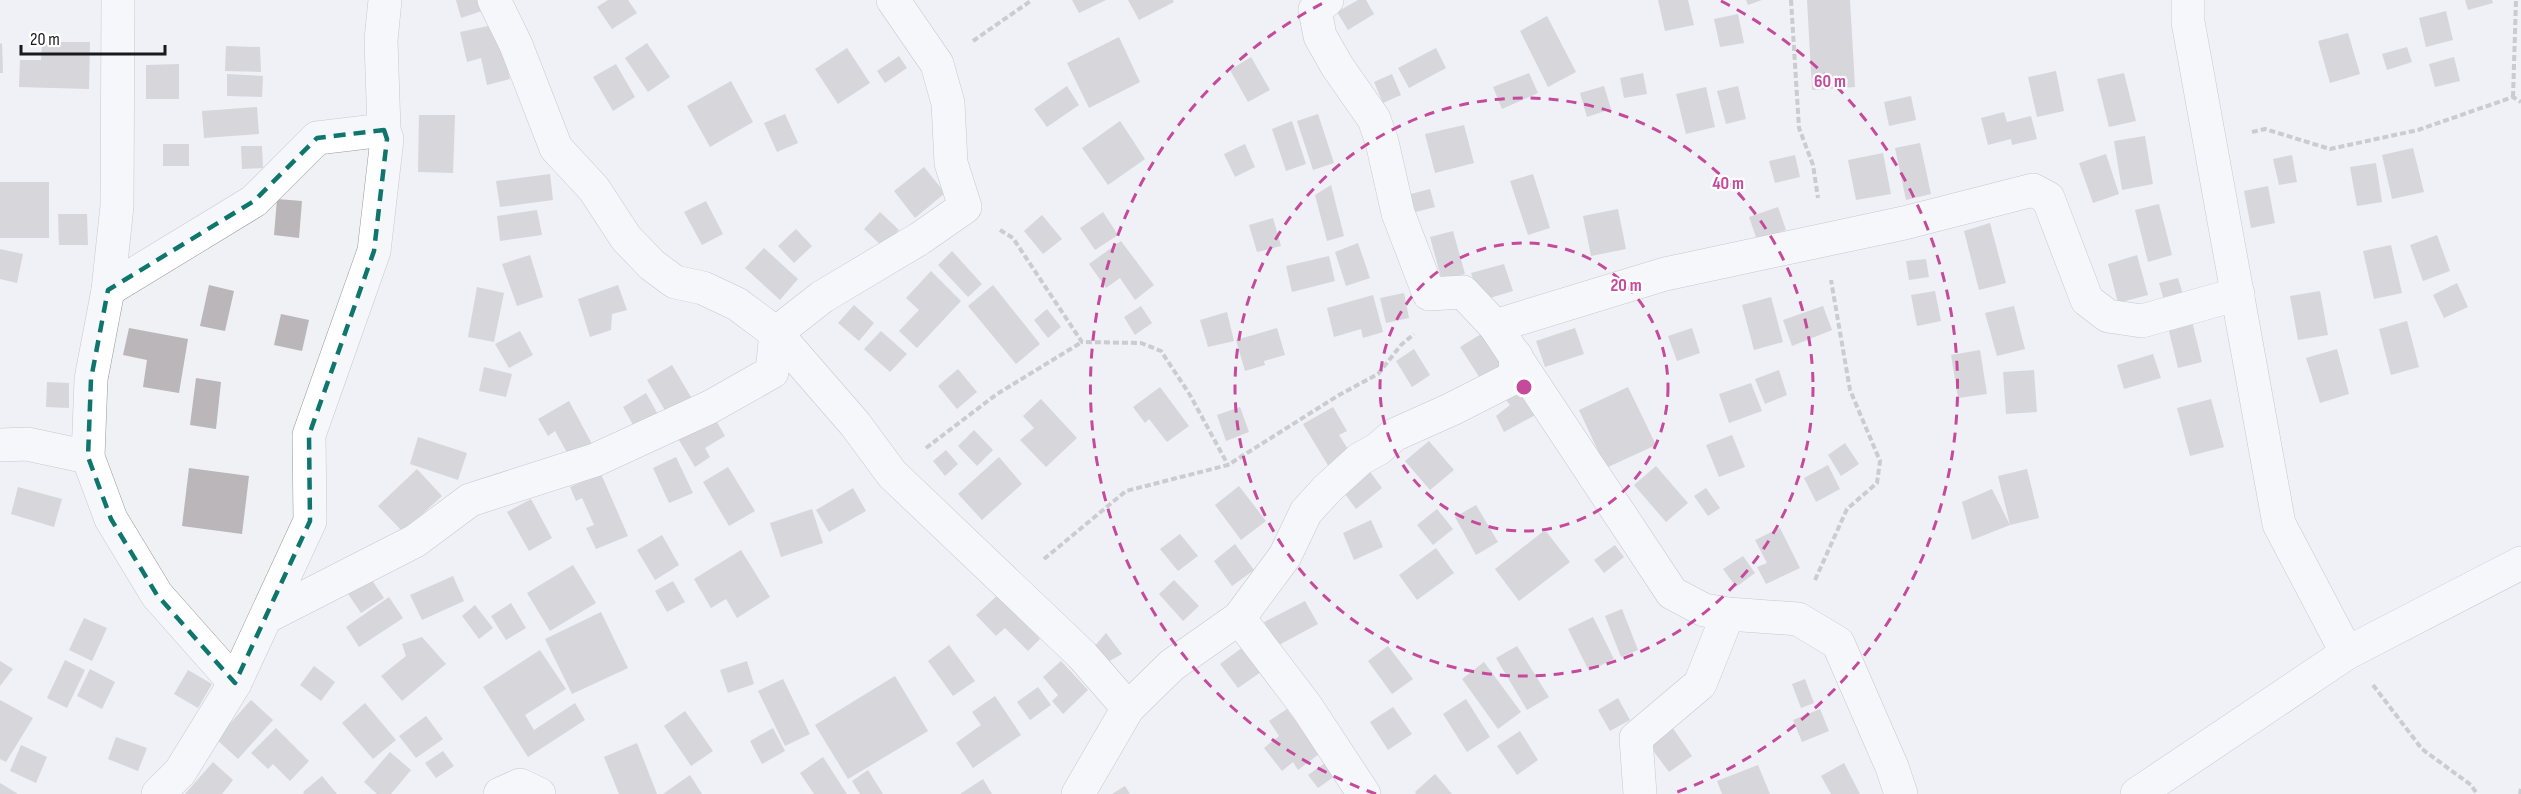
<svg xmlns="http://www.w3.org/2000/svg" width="2521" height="794" font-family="'Sofia Sans Condensed',sans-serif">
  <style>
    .building { fill: #bab6ba }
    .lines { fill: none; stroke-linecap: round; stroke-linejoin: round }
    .minor-casing { stroke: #97999c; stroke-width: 34 }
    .path { stroke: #9d9fa2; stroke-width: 4; stroke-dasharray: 6 3; stroke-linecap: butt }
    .minor { stroke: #fff; stroke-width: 33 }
    .marked { fill: none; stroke: #0f766e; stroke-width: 4.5; stroke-dasharray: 12 8; stroke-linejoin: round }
    .ring { fill: none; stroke: #c54a9c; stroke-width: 3; stroke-dasharray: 10 8 }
    .centre { fill: #c54a9c; stroke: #fff; stroke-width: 3 }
    .ring-label { font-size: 18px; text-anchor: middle; font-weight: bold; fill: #c54a9c; stroke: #fff; stroke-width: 4.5; stroke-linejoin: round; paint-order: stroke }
  </style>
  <rect width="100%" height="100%" fill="#eff1f5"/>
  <g class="building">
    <polygon points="456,0 485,0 488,9 461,18"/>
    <polygon points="608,0 628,0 637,13 612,29 597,7"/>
    <polygon points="1072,0 1106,0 1079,13"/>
    <polygon points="1128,0 1173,0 1174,2 1139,20"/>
    <polygon points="1358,0 1366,0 1374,14 1348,30 1337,12"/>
    <polygon points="1658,0 1688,0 1694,25 1665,31"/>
    <polygon points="1746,0 1762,0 1748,5"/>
    <polygon points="1807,0 1850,0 1855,87 1812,90"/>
    <polygon points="2465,0 2492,0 2493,3 2468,10"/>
    <polygon points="2446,11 2453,40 2426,47 2419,18"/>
    <polygon points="1738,14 1744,43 1720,47 1714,19"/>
    <polygon points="1547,16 1576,72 1548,87 1520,31"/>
    <polygon points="497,24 510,79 487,85 481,58 467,62 460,32"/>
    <polygon points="2348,33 2360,74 2330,83 2318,41"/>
    <polygon points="1119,37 1140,82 1089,108 1067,63"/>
    <polygon points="42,42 90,42 89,89 19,87 20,60 41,60"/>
    <polygon points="2,43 3,73 0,73 0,44"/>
    <polygon points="647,43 670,77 648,92 625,58"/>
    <polygon points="226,46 260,47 261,72 225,71"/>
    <polygon points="2407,47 2412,62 2387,70 2382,54"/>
    <polygon points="847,48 870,83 838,104 815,69"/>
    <polygon points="1436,48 1446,68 1409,88 1398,68"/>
    <polygon points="899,56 907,68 885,83 877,71"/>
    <polygon points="1251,57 1270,90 1248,102 1230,70"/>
    <polygon points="2454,57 2460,81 2435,87 2429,64"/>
    <polygon points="179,64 179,99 146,99 146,65"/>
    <polygon points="616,64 635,97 613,111 593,77"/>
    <polygon points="2056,71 2064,111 2037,117 2028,77"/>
    <polygon points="1529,73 1538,93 1502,109 1493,87"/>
    <polygon points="1643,73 1647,94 1624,98 1620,78"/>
    <polygon points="2124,73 2136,121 2109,127 2097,79"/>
    <polygon points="227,74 263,76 262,97 227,96"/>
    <polygon points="1392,74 1401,95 1383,103 1374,82"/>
    <polygon points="731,81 753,122 710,147 687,106"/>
    <polygon points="1067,86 1079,105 1047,127 1034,109"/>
    <polygon points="1604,86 1611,109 1587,117 1580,93"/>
    <polygon points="1738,86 1746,119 1726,124 1717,91"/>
    <polygon points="1706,87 1715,127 1686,134 1676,94"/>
    <polygon points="1911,96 1916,120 1889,126 1884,102"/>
    <polygon points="257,107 259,134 204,138 202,111"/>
    <polygon points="2004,112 2007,122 2031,116 2037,139 2012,145 2011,139 1988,145 1981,118"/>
    <polygon points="785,114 798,143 777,152 764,123"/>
    <polygon points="1318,114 1334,163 1313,170 1297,121"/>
    <polygon points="419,115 455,115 453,173 418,172"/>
    <polygon points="1120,121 1145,159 1108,185 1082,148"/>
    <polygon points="1292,121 1306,164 1286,171 1272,129"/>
    <polygon points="1464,125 1474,163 1435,173 1425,134"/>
    <polygon points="2145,136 2153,184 2122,190 2114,141"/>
    <polygon points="1920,143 1931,194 1906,200 1895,148"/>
    <rect x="163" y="144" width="26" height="22"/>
    <polygon points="1245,144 1255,167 1235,177 1224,154"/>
    <polygon points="241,146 262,146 263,168 242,169"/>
    <polygon points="2413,148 2424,192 2392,199 2382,155"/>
    <polygon points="1883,153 1891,194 1856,200 1848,160"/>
    <polygon points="2106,154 2119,194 2093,203 2079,163"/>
    <polygon points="1795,155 1800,177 1775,183 1769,161"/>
    <polygon points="2292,155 2297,182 2279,185 2273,159"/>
    <polygon points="2376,163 2382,202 2357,206 2350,167"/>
    <polygon points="924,167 945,193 915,218 894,191"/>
    <polygon points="550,174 553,200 500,207 496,181"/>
    <polygon points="1533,174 1550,228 1528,235 1510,181"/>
    <rect x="0" y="182" width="49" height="56"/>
    <polygon points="1331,185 1344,236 1327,241 1315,195"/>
    <polygon points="2268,186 2275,223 2251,228 2244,191"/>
    <polygon points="1430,189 1435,207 1412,213 1407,195"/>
    <polygon points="277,199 302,201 299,238 274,235"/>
    <polygon points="706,201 723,234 702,245 684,212"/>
    <polygon points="2159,204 2172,255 2148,262 2135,210"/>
    <polygon points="1778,207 1786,230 1757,240 1749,217"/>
    <polygon points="1618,209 1626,249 1591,256 1583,216"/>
    <polygon points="537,210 542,235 500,241 497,216"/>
    <polygon points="880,212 899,230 883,247 864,229"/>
    <polygon points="1103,212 1118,235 1095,250 1080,228"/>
    <polygon points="58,214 87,214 88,245 59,245"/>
    <polygon points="1042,215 1062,239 1043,254 1024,231"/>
    <polygon points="1273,218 1281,246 1257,252 1249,225"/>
    <polygon points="1990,223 2006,283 1979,290 1964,231"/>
    <polygon points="796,229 812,246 794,263 778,246"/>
    <polygon points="1453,231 1465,274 1442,281 1430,237"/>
    <polygon points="2437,235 2450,271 2423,281 2410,245"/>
    <polygon points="1121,241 1154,285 1135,300 1120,278 1106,288 1089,264"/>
    <polygon points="1358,243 1370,278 1346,286 1335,252"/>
    <polygon points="2391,245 2402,293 2374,299 2363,251"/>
    <polygon points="764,248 798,279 780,300 745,268"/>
    <polygon points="0,249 23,254 17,283 0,279"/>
    <polygon points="952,251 982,284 968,297 938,265"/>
    <polygon points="530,255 543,297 517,306 502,264"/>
    <polygon points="2137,255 2148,295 2118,303 2108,264"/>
    <polygon points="1329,256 1335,281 1292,292 1286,266"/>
    <polygon points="1926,259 1929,277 1909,280 1906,261"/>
    <polygon points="1504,264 1513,291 1480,301 1471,273"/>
    <polygon points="931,271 961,301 917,348 899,331 919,310 906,298"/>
    <polygon points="2178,278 2185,301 2166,307 2159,283"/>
    <polygon points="2457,283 2468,307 2444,318 2433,295"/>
    <polygon points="209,285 234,291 225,331 200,326"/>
    <polygon points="618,285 627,310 612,314 611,330 590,337 578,299"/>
    <polygon points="993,285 1040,344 1016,364 968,306"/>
    <polygon points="477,287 504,293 494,342 468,337"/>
    <polygon points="1935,291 1941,321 1917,326 1911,295"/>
    <polygon points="2320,291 2328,335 2298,340 2290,296"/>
    <polygon points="1404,293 1409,318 1386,323 1380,298"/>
    <polygon points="1373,295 1383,332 1363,338 1361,329 1334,337 1327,308"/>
    <polygon points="1771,297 1783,342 1754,350 1742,305"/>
    <polygon points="854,305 874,323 859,341 838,323"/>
    <polygon points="1141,306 1152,323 1135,335 1124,317"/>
    <polygon points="1823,306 1832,330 1792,346 1783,320"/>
    <polygon points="2014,306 2025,349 1997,356 1985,313"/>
    <polygon points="1047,309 1061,327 1048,338 1034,320"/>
    <polygon points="1227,312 1234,341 1208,347 1200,320"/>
    <polygon points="281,314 309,320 302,351 274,345"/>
    <polygon points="2191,317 2202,362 2178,368 2167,323"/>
    <polygon points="2407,321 2419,367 2391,375 2379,329"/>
    <polygon points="129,328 188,339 179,393 143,387 147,360 123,355"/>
    <polygon points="1277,328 1285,355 1264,361 1265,365 1245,371 1236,340"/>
    <polygon points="1575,328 1584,354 1545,367 1536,341"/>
    <polygon points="1692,328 1700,353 1677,361 1668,336"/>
    <polygon points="520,331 533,355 509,368 495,344"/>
    <polygon points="881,331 907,354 890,372 864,349"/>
    <polygon points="1486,331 1508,366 1483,383 1460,347"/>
    <polygon points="1414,349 1430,375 1412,387 1396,361"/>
    <polygon points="2337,349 2349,394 2320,403 2306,358"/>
    <polygon points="1980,350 1987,394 1958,398 1951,355"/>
    <polygon points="2153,354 2161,378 2124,389 2117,365"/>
    <polygon points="672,365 694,402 669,417 647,380"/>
    <polygon points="484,367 512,374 506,397 479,391"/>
    <polygon points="958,369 977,392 957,409 938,386"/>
    <polygon points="1779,370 1787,395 1765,404 1755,379"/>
    <polygon points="2034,370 2037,412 2006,414 2003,372"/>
    <polygon points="196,378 221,382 216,429 190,425"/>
    <polygon points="47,382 69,383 69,408 46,407"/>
    <polygon points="1523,383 1539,413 1504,432 1496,416 1510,405 1502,395"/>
    <polygon points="1751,383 1762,411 1729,423 1719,394"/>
    <polygon points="1160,387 1189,426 1167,442 1149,419 1145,423 1133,407"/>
    <polygon points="1628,387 1656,445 1606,468 1579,410"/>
    <polygon points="646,393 660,418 637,432 623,407"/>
    <polygon points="1041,399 1077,438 1046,467 1020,440 1034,428 1023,416"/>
    <polygon points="2211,399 2224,447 2190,456 2177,408"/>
    <polygon points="569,401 592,444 570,458 555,431 548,436 538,419"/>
    <polygon points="1240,407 1249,432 1226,441 1217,415"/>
    <polygon points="1333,407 1347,431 1339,435 1351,454 1329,467 1303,424"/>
    <polygon points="713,415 725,436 705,448 710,457 695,467 677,437"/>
    <polygon points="974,430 993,450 977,466 958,446"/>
    <polygon points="1732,435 1745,467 1719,477 1706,445"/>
    <polygon points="418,437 467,453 458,480 410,464"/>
    <polygon points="1429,441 1454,470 1430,490 1405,461"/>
    <polygon points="1845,443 1859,464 1841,476 1828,455"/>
    <polygon points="946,450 958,464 945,476 933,461"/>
    <polygon points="676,457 693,493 669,503 653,468"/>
    <polygon points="999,457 1022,484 982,520 958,494"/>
    <polygon points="1828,465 1840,489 1816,502 1804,478"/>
    <polygon points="1656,466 1688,503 1666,522 1634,485"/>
    <polygon points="728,467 755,511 729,526 703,482"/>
    <polygon points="189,468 249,476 242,534 182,526"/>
    <polygon points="417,469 442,496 403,532 378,506"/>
    <polygon points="1368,469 1382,488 1356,509 1342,490"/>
    <polygon points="2027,469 2039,518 2010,525 1972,540 1962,502 1992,489 2010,525 1998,476"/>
    <polygon points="601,474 628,536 596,549 586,528 594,525 582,498 576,501 570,487"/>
    <polygon points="1239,486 1266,521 1241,540 1215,505"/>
    <polygon points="18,487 62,499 54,527 11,514"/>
    <polygon points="853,488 866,511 829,532 816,510"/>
    <polygon points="1706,488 1720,508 1708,516 1694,496"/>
    <polygon points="531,499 552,538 529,551 507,512"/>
    <polygon points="1476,505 1498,542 1476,555 1455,517"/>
    <polygon points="812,509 823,543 781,557 770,523"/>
    <polygon points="1437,509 1453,529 1433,545 1417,525"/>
    <polygon points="1371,520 1383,547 1354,560 1343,533"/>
    <polygon points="1780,528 1800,568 1766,584 1757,567 1767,563 1755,540"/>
    <polygon points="1545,530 1570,562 1519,601 1495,569"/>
    <polygon points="1180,534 1198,556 1178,571 1160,549"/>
    <polygon points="662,535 679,565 655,580 637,550"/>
    <polygon points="1235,544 1254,570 1232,586 1214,561"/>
    <polygon points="1615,545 1624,557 1604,573 1594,560"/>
    <polygon points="1436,548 1454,573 1417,600 1399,575"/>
    <polygon points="741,550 770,597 737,618 726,599 711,608 694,579"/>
    <polygon points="1743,556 1755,573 1736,587 1723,569"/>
    <polygon points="573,565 596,603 550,631 527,593"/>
    <polygon points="367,573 384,598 361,613 344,588"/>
    <polygon points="453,576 464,601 422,620 410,595"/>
    <polygon points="1174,580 1199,606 1183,621 1159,594"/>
    <polygon points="673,581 685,602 667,612 655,591"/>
    <polygon points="999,594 1040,639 1028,651 1005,628 996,636 976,615"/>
    <polygon points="389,597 403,618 359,647 346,627"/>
    <polygon points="1305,601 1318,624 1277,646 1264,622"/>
    <polygon points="511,603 526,628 506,640 491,616"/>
    <polygon points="475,605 493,628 479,639 462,616"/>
    <polygon points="1622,609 1638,650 1621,657 1605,616"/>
    <polygon points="601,612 628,668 572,694 545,639"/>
    <polygon points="1593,617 1614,659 1589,671 1568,629"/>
    <polygon points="84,618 107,628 92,661 69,650"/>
    <polygon points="1106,633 1122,654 1106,663 1094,647"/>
    <polygon points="422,637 446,664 402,701 381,676 406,656 402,644"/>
    <polygon points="949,645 975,681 953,696 928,661"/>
    <polygon points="1388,646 1413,679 1392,694 1368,661"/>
    <polygon points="1517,646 1549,697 1527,710 1496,658"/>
    <polygon points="1243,647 1261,672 1238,688 1220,664"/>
    <polygon points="540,650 566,689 525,715 534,730 575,703 585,720 528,757 483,687"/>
    <polygon points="65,660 85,670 67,708 47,698"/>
    <polygon points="0,661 13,669 0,686"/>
    <polygon points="747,661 754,684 728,693 720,670"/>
    <polygon points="1061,661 1088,690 1063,714 1052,701 1058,695 1043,677"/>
    <polygon points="1484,662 1521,712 1498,729 1462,679"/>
    <polygon points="314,666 335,682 321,701 300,685"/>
    <polygon points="90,669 115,682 102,709 77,696"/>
    <polygon points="188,670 212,684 198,708 174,694"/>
    <polygon points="895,676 928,731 848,779 815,725"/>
    <polygon points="783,679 810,734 785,746 758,691"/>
    <polygon points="1805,679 1814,703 1801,708 1792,684"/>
    <polygon points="1038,687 1051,705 1030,720 1017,702"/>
    <polygon points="995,696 1021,735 973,768 956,743 981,725 972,712"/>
    <polygon points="1618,698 1630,720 1610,731 1598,710"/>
    <polygon points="1466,699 1490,737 1467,752 1443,714"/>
    <polygon points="0,700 33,718 6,762 0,759"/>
    <polygon points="251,700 273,720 238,759 216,739"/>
    <polygon points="365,703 396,740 373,759 342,723"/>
    <polygon points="1393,707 1412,734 1388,750 1370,722"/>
    <polygon points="1287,709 1319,754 1298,770 1293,762 1282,771 1264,748 1279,736 1269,721"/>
    <polygon points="1820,709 1829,731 1802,742 1793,720"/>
    <polygon points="685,711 713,751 691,766 664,726"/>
    <polygon points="426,716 443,739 416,758 399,736"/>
    <polygon points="1670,724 1692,756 1669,772 1646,741"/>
    <polygon points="276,728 309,761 290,781 273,764 268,769 251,753"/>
    <polygon points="773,728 785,751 762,764 750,741"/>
    <polygon points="1520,731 1538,760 1517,775 1497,746"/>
    <polygon points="116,737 147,748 138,771 108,759"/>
    <polygon points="637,743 657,794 619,794 604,757"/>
    <polygon points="21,745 47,757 36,783 10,771"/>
    <polygon points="443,751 454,766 436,778 425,763"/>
    <polygon points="390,752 411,770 391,794 377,794 364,782"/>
    <polygon points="823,757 847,794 814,794 800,773"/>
    <polygon points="213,762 233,780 222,794 185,794"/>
    <polygon points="1325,763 1335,776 1318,788 1308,775"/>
    <polygon points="1844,763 1860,794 1831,794 1821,776"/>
    <polygon points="1758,765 1770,794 1722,794 1717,781"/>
    <polygon points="868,770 883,794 860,794 852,781"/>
    <polygon points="1435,774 1452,794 1416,794 1415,792"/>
    <polygon points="690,775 702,794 663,794"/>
    <polygon points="322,776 337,794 304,794 303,792"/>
    <polygon points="983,779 992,794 960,794"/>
    <polygon points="0,783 18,794 0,794"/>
    <polygon points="1125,786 1130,794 1112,794"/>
  </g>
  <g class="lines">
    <defs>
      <g id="minor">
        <polyline points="118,0 117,206 108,290 91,379 88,457 111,519 157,595 235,683"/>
        <polyline points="494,0 516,45 556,148 594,189 626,238 652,265 675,282 703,288 737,304 776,333 855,424 892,474 1082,655 1128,708"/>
        <polyline points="1327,0 1315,10 1320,36 1337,66 1374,119 1382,142 1398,213 1429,294 1463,292 1495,326 1672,593 1704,610 1728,614 1798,619 1838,643 1892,767 1901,794"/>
        <polyline points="2188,0 2188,22 2279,524 2347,653"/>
        <polyline points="108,290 254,201 317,138 384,130"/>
        <polyline points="1495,326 1665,274 1904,223 2033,190 2048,198 2087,300 2108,316 2142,321 2238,294"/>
        <polyline points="0,445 27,444 88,457"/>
        <polyline points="266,617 415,541 470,500 595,460 710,407 772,372 776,333 822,297 919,239 965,207 951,163 948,103 937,64 893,0"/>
        <polyline points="1239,618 1306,706 1364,794"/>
        <polyline points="158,794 180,772 235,683 310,521 309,435 374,251 387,139 384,130 381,40 385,0"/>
        <polyline points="500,794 520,785 539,794"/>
        <polyline points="1078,794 1128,708 1172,665 1239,618 1285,556 1306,512 1327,489 1360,459 1378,449 1394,435 1452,409 1515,377 1516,356"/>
        <polyline points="1640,794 1636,738 1700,684 1728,614"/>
        <polyline points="2137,794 2347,653 2521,563"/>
      </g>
    </defs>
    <use href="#minor" class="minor-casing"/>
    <g class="path">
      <polyline points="1791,0 1799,128 1813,165 1818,198"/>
      <polyline points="973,41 1032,0"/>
      <polyline points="2513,97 2516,0"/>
      <polyline points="2252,132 2265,129 2330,149 2418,130 2513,97 2521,102"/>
      <polyline points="1000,230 1013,238 1082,342 1141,343 1161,351 1190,395 1228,465"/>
      <polyline points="926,448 997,394 1082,342"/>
      <polyline points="1044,559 1126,491 1228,465 1339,395 1378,374 1401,345 1414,334"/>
      <polyline points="1815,580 1847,509 1877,483 1880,461 1850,390 1831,280"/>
      <polyline points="2373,685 2422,749 2471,785 2477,794"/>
      <polyline points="2520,794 2521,789"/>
    </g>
    <use href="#minor" class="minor"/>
  </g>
  <path d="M0 0H2521V794H0ZM 384,130 L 387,139 L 374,251 L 309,435 L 310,521 L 235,683 L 157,595 L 111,519 L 88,457 L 91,379 L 108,290 L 254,201 L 317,138 Z" fill="#eff1f5" fill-opacity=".55" fill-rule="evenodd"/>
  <path class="marked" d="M 384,130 L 387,139 L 374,251 L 309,435 L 310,521 L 235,683 L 157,595 L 111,519 L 88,457 L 91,379 L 108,290 L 254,201 L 317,138 Z"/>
  <g class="ring">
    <circle cx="1524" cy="387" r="144"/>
    <circle cx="1524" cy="387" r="289"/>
    <path d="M1376 794A433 433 0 0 1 1327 1M1721 1A433 433 0 0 1 1672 794"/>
  </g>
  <circle cx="1524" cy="387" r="9" class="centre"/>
  <g class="ring-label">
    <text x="1830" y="87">60 m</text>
    <text x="1728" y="189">40 m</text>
    <text x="1626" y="291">20 m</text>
  </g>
  <path d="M21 45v9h144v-9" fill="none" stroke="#18191a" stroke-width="3"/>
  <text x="30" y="45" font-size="18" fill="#18191a" stroke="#ffffff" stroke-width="4.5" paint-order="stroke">20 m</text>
</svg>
